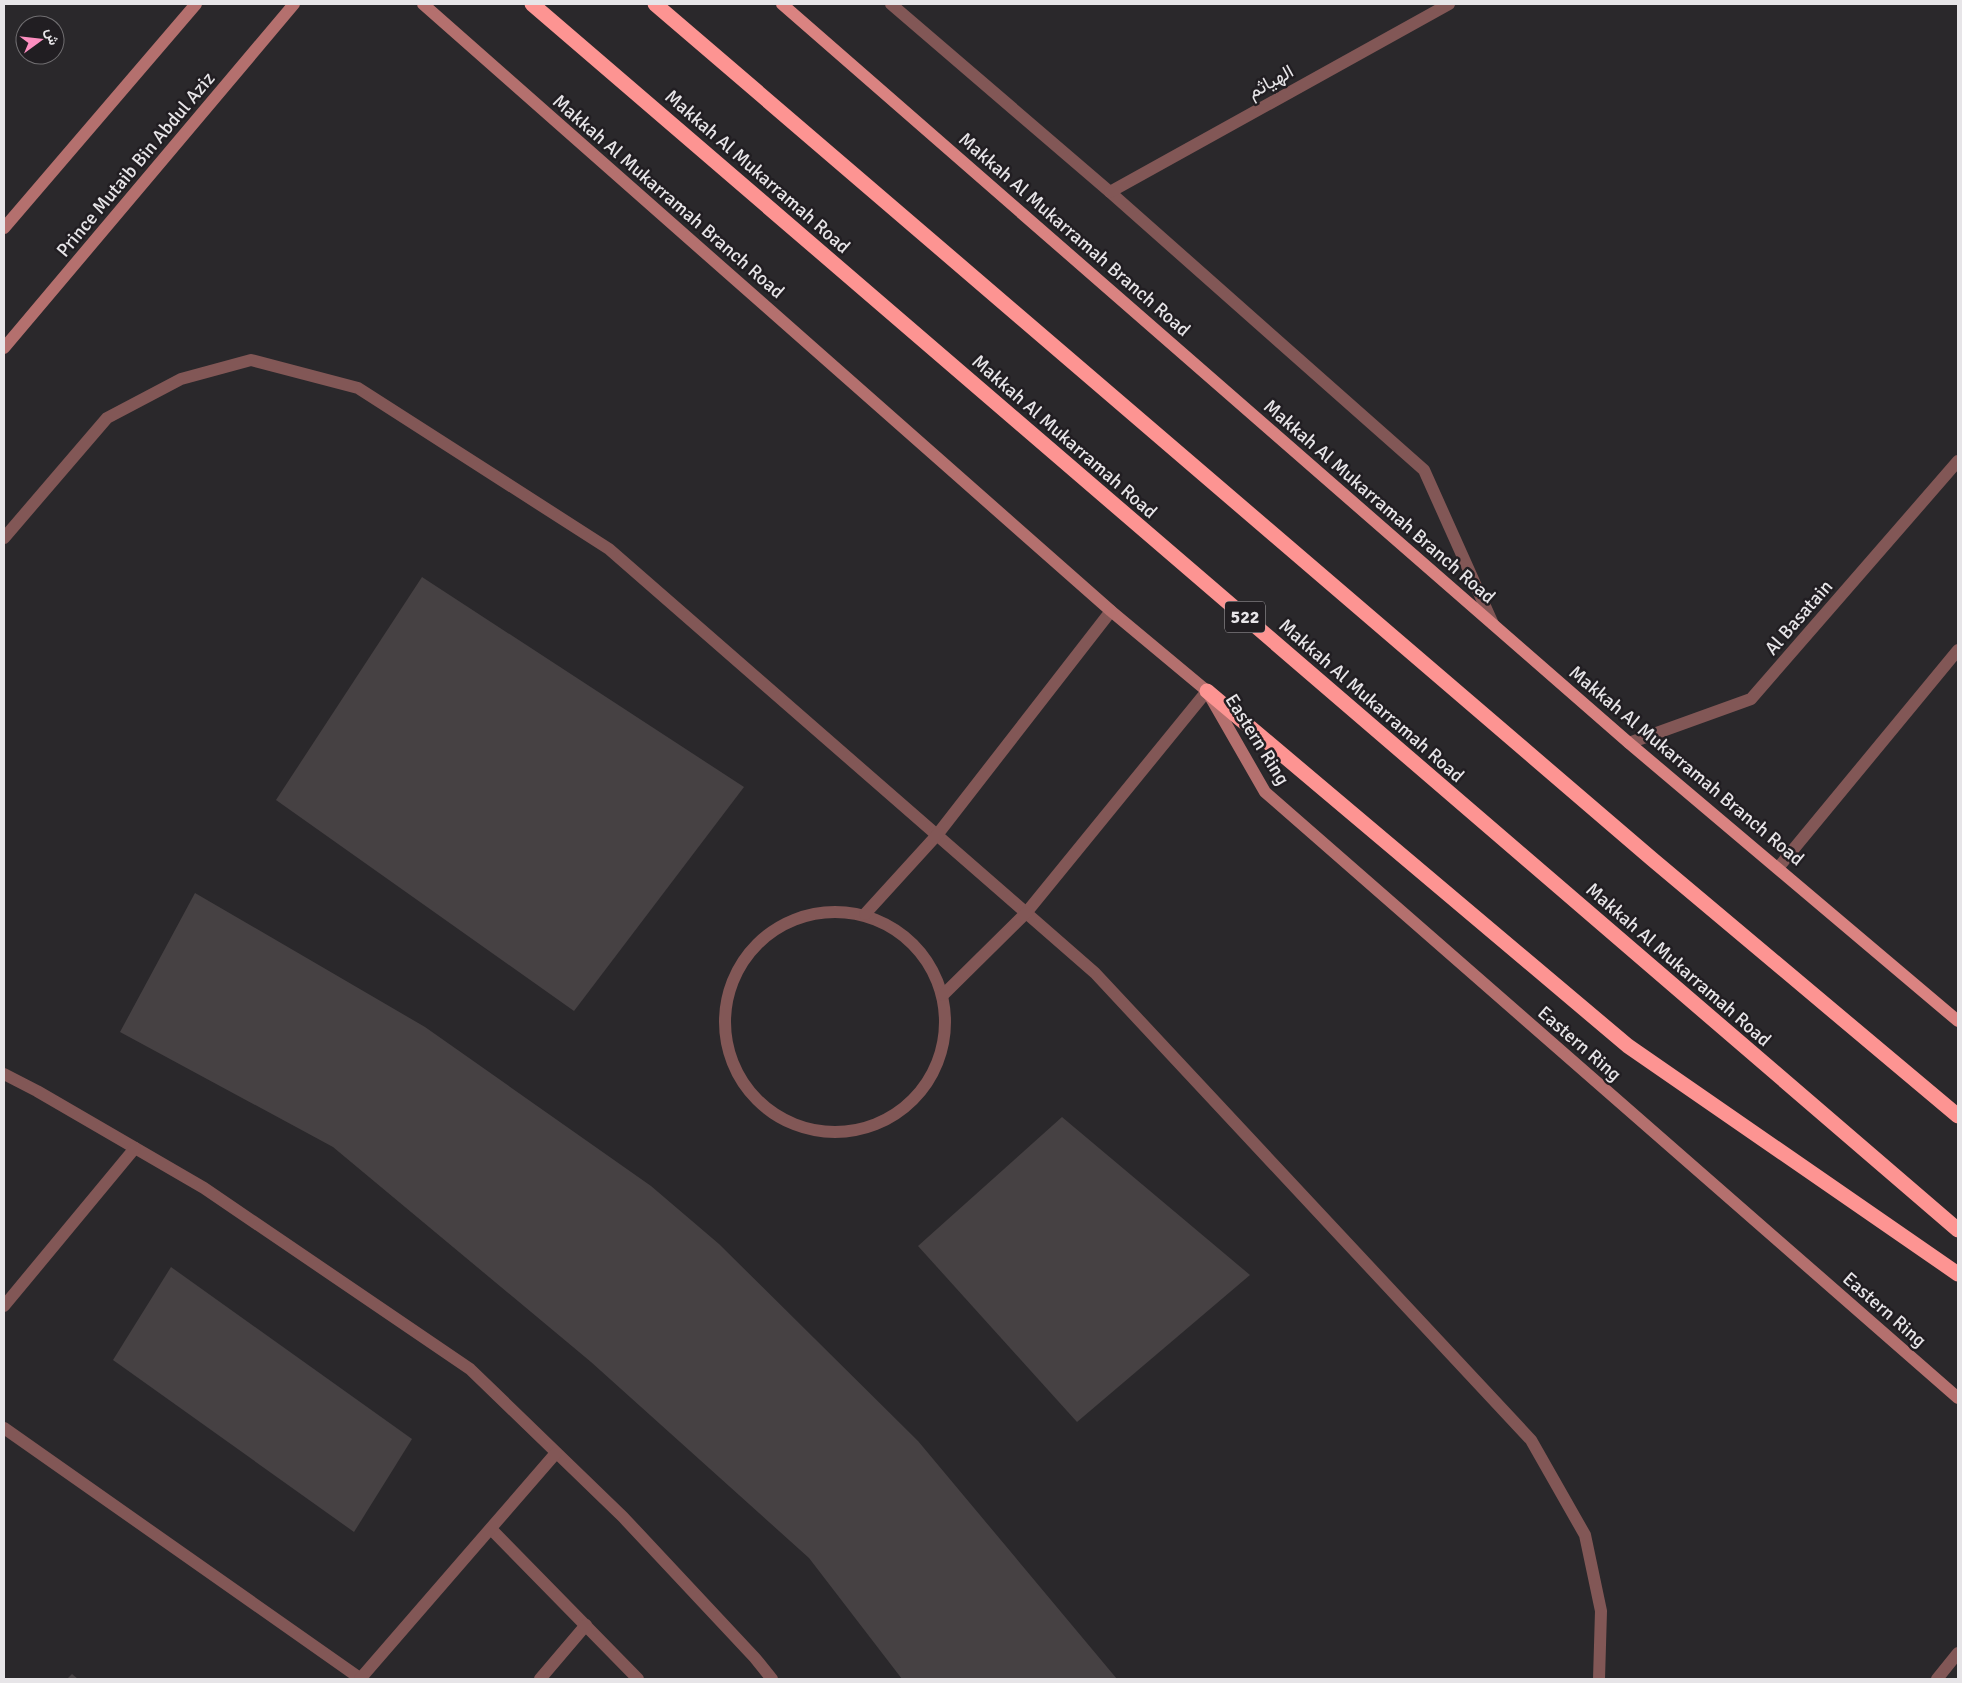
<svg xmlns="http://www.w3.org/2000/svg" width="1962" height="1683" font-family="Signika,Vazirmatn,sans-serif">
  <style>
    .building { fill: #464143 }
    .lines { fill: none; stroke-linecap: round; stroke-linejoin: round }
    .lane { stroke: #825756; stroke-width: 12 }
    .street { stroke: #825756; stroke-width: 12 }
    .secondary { stroke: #b4706e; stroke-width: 12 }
    .primary { stroke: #da8381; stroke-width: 12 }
    .highway { stroke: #fd9492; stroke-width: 15 }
    .labels { text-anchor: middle; stroke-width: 5; stroke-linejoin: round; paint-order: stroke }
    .shield { fill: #211e22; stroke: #aca9ad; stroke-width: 1 }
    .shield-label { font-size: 18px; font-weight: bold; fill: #e7e5e8 }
    .street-label { font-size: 19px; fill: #e7e5e8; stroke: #211e22 }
  </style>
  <rect width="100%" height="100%" fill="#2a282b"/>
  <g class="building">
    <polygon points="422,577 744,787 574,1011 276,800"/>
    <polygon points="195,893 425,1027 651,1186 719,1244 918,1441 1117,1679 902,1679 809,1558 591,1362 333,1147 120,1032"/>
    <polygon points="1062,1117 1250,1275 1077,1422 918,1246"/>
    <polygon points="171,1267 412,1439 354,1532 113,1360"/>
    <polygon points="72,1674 78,1679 67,1679"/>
  </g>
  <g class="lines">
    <g class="lane">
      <polyline points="891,4 1110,192 1424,470 1493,624"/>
      <polyline points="4,538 107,418 181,379 251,360 358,388 609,549 1095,973 1531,1440 1585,1535 1601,1611 1599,1679"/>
      <circle cx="835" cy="1022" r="110"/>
      <polyline points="865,914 937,835 1111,611"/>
      <polyline points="943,995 1026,913 1207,691"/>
      <polyline points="4,1074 37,1091 204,1188 470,1369 623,1517 755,1658 772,1679"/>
      <polyline points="4,1306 135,1148"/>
      <polyline points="4,1428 361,1679"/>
      <polyline points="491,1529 638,1679"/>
      <polyline points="360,1679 556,1453"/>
      <polyline points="540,1679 586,1625"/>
    </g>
    <g class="street">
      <polyline points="1110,192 1449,4"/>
      <polyline points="1629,743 1751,699 1958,461"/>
      <polyline points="1778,868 1958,650"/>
      <polyline points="1937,1679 1958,1653"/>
    </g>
    <g class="secondary">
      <polyline points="423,4 1111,611 1207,691 1265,792 1958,1398"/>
      <polyline points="4,228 196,4"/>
      <polyline points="4,348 294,4"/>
    </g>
    <polyline class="primary" points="782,4 1629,743 1958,1021"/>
    <g class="highway">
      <polyline points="532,4 1958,1230"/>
      <polyline points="655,4 1652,859 1958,1116"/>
      <polyline points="1207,691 1628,1046 1958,1274"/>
    </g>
  </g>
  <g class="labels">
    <rect class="shield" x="1225" y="601.5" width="40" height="31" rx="4"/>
    <g class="shield-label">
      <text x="1245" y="623">522</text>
    </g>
    <g class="street-label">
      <text transform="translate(1270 81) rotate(-29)" y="7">الهياثم</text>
      <text transform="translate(135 164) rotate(-50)" y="7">Prince Mutaib Bin Abdul Aziz</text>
      <text transform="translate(758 171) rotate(41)" y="7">Makkah Al Mukarramah Road</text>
      <text transform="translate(669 196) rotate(41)" y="7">Makkah Al Mukarramah Branch Road</text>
      <text transform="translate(1075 234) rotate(41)" y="7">Makkah Al Mukarramah Branch Road</text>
      <text transform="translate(1065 436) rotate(41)" y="7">Makkah Al Mukarramah Road</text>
      <text transform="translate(1380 501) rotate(41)" y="7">Makkah Al Mukarramah Branch Road</text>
      <text transform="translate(1798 617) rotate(-49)" y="7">Al Basatain</text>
      <text transform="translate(1372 700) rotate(41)" y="7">Makkah Al Mukarramah Road</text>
      <text transform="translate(1258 739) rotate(58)" y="7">Eastern Ring</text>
      <text transform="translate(1687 765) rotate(40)" y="7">Makkah Al Mukarramah Branch Road</text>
      <text transform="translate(1679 964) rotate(41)" y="7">Makkah Al Mukarramah Road</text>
      <text transform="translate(1580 1043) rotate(41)" y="7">Eastern Ring</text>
      <text transform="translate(1885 1309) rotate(41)" y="7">Eastern Ring</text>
    </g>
  </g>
  <rect width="1962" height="1683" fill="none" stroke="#e7e5e8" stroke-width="10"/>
  <g transform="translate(40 40) rotate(75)"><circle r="24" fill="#211e22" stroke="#706e71"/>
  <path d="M0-4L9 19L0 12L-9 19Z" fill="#fd8ec0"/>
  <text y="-8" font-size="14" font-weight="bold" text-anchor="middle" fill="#e7e5e8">ش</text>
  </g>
</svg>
